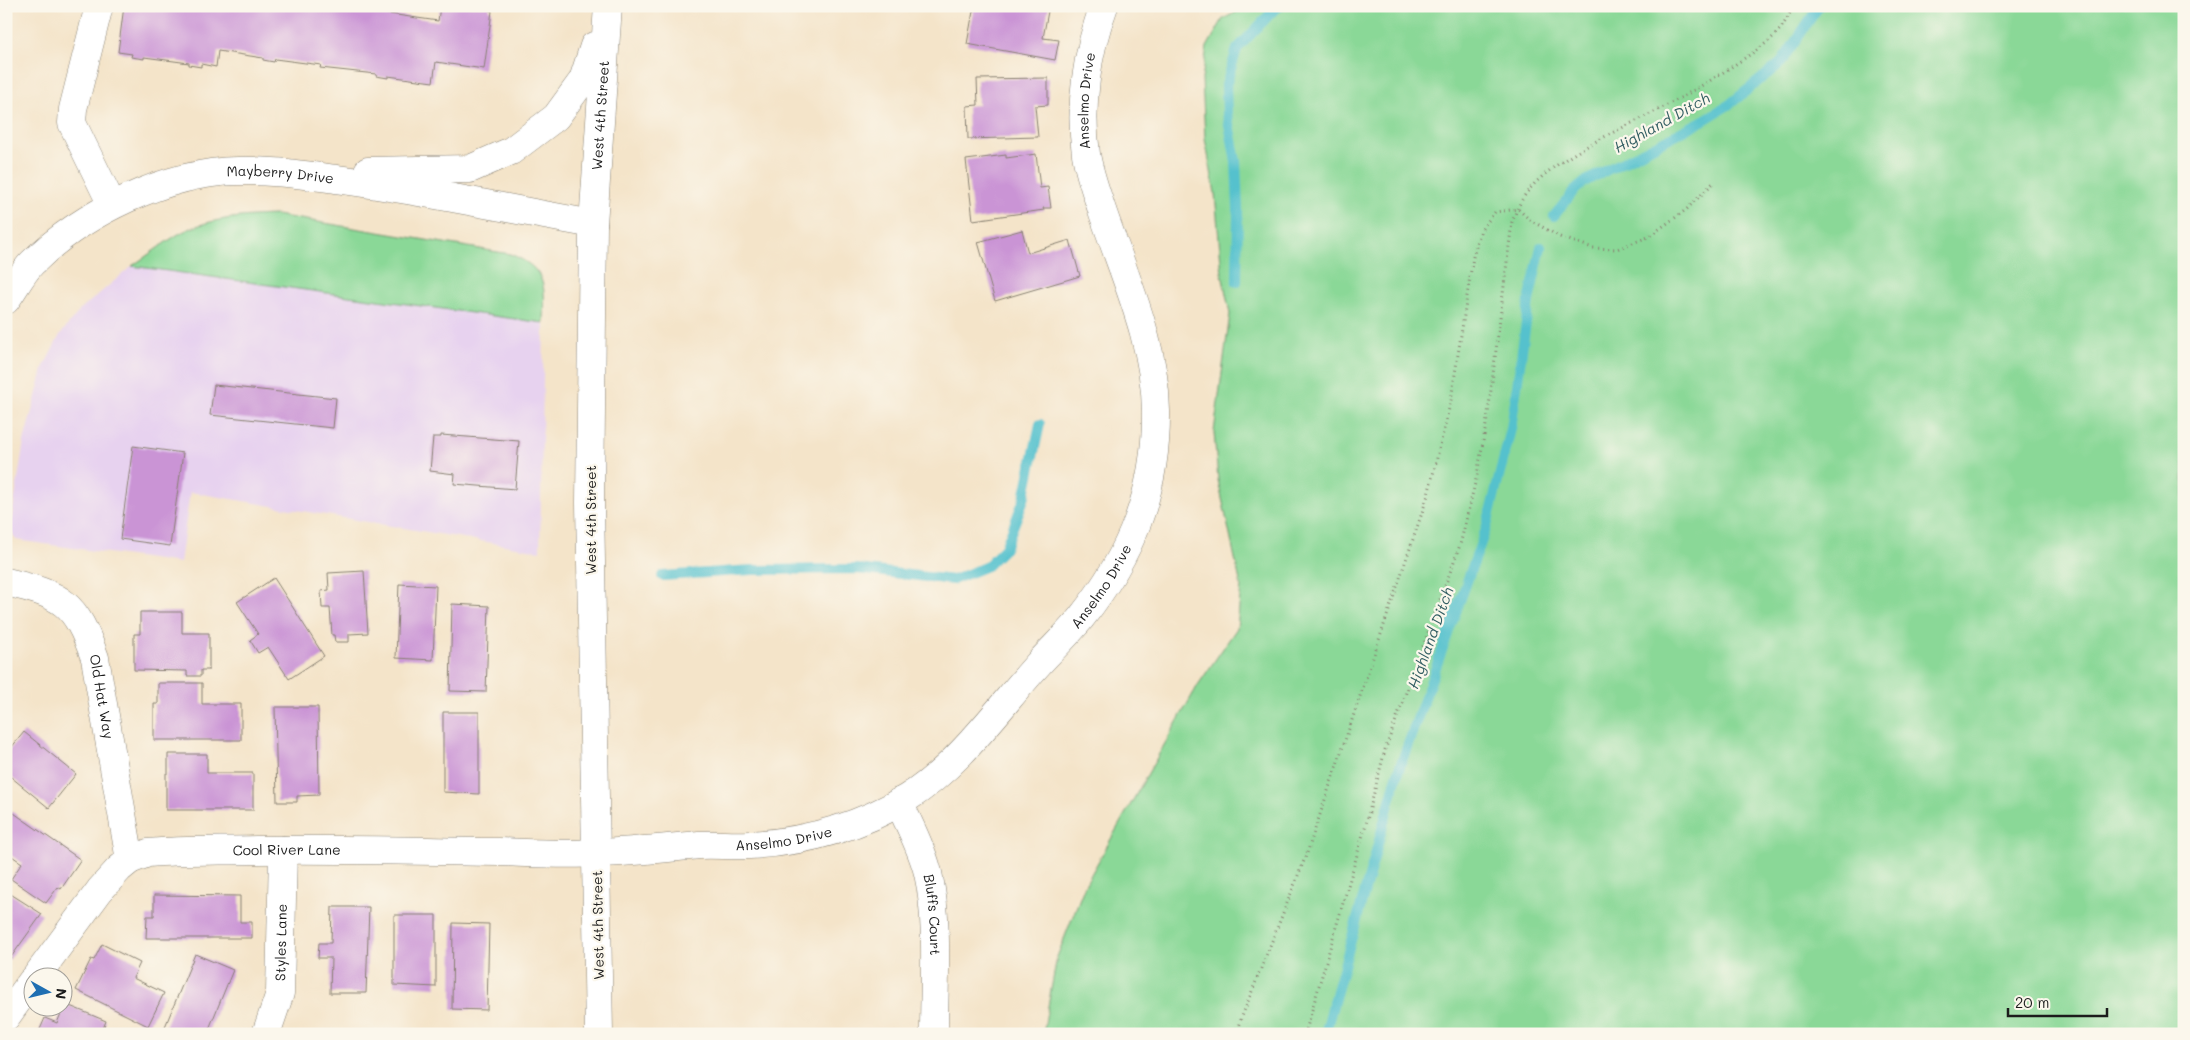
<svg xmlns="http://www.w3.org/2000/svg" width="2190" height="1040" font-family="Mali,sans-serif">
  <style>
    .built { fill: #e7d2ef }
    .green { fill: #8ad897; stroke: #537a5a }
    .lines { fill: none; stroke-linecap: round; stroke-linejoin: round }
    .stream { stroke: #55c1cd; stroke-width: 10 }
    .building { fill: #ca94d5 }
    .minor-casing { stroke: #888072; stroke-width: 29 }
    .major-casing { stroke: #888072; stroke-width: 29 }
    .path { stroke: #888072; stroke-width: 3; stroke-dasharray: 1 4; stroke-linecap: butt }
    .minor { stroke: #fff; stroke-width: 28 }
    .major { stroke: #fff; stroke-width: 28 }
    .labels { text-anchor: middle; stroke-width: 4.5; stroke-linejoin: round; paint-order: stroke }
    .street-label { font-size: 14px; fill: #1c1c1c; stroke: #fbf7ec }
    .water-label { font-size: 15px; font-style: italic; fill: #335e63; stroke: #fbf7ec }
  </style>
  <rect width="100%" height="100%" fill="#fbf7ec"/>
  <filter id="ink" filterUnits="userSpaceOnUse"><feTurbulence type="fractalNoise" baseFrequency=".02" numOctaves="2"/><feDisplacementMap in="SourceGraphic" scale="10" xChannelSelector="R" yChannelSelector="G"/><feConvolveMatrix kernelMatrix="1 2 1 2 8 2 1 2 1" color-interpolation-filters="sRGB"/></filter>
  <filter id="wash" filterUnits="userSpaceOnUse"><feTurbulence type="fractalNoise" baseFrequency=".0096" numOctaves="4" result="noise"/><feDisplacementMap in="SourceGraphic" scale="20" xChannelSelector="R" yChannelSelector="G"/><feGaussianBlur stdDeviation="1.12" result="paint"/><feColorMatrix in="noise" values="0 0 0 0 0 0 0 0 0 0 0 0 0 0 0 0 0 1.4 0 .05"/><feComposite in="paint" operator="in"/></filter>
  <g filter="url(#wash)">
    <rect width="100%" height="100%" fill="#f4e4c9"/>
    <polygon class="built" points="132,266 544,323 540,551 190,492 180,563 16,540 10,529 24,441 44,366 60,335 80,310"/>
    <g class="green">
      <polygon points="1248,6 2184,6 2184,1034 1043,1034 1057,957 1085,885 1198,685 1237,628 1241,586 1218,480 1214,432 1230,314 1222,274 1215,193 1205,138 1202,79 1207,47 1223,19"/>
      <path d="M 276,215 L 510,254 C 548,269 545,287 544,323 L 132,266 C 147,256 162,244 177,235 C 206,218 244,216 276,215 Z"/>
    </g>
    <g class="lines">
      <g class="stream">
        <polyline points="1554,216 1574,191 1586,181 1704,120 1730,104 1781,63 1819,6"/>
        <polyline points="1237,282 1238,209 1236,161 1227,114 1226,85 1237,49 1274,10 1281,6"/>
        <polyline points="662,576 752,570 857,569 953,580 987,566 1005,548 1024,499 1040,424"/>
        <polyline points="1325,1034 1398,772 1486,529 1511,429 1529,301 1541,247"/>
      </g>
    </g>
    <g id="blocks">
      <g class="building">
        <polygon points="124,6 334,6 438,21 440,6 490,6 489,10 492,11 484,69 436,62 433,82 388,76 388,78 376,76 376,74 320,68 321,65 275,59 274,62 263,60 263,58 218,51 216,67 201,64 201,67 189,65 189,63 144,57 144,59 131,57 132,54 118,52"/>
        <polygon points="974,6 1049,6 1043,38 1059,40 1055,60 967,44"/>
        <polygon points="1048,78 1048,105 1035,106 1038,137 968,139 967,106 978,105 977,79"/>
        <polygon points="1036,154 1040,188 1048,187 1051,208 1043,208 1044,210 973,220 966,160 1006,155 1006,158"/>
        <polygon points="1022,230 1028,253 1070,240 1080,276 995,301 978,242"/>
        <polygon points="214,385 336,398 333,428 210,415"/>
        <polygon points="441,435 519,441 515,489 454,484 455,474 430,471 433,437 441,437"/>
        <polygon points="133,446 183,453 170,546 120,539"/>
        <polygon points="364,571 368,633 349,634 349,642 335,642 334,635 332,635 330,608 322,608 321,591 329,590 328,573"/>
        <polygon points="274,578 324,656 289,679 268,647 258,653 250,640 258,634 237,602"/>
        <polygon points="399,584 436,586 433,660 396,658"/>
        <polygon points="452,604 489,606 486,692 450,691"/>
        <polygon points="140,612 182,612 182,633 209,633 209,670 201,670 201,676 187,676 187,671 134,670 134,634 140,634"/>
        <polygon points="158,683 202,683 202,704 241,704 241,740 154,740 154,704 158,704"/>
        <polygon points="275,707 318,707 319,795 297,796 297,802 277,802"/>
        <polygon points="443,712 479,712 479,794 443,792"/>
        <polygon points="24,732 76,774 49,808 6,773 6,754"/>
        <polygon points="168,754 207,754 207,773 253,773 253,810 166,810 166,773 168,773"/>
        <polygon points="11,811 81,860 61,889 58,887 46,903 11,879 22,863 6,852 6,817"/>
        <polygon points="6,891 42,914 9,960 6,958"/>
        <polygon points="154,895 240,896 240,922 252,922 252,938 146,938 147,916 154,916"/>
        <polygon points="332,907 369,907 366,993 330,993 331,958 318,958 319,943 331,943"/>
        <polygon points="394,915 436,915 436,987 394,985"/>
        <polygon points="453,923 489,924 487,1010 452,1009"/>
        <polygon points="102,944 140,963 133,978 164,993 148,1026 76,990 91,959 94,960"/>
        <polygon points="195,954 233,970 207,1034 162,1034"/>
        <polygon points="65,1004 106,1021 101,1034 38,1034 45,1018 57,1023"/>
      </g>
    </g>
  </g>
  <g filter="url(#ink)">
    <use href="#blocks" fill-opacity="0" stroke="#888072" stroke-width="1"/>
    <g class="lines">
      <defs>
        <g id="minor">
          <polyline points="99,6 73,109 72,123 112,205"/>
          <path id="s1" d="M 6,582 C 63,595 75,602 95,658 L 130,860"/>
          <path id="s2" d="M 899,802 C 909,825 922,848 928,873 C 939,921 934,984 934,1034"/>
          <path id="s3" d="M 35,978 L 100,890 L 119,869 L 130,860 L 148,853 C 184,850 220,851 256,850 C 337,849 418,851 499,852 C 532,853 566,855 599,853 C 632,852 666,848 699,845 C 715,844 732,846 749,845 C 805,842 859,827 907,798 C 961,764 999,707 1041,661 C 1054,647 1069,633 1081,618 C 1131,555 1157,492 1156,411 C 1155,341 1124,276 1102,210 C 1096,192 1089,173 1086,154 C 1079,106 1087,51 1104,6"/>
          <polyline points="6,1017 32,981"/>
          <path id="s4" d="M 266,1034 L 280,993 L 283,850"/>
        </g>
        <g id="major">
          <polyline points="368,171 470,169 511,151 556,117 583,80 594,46"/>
          <path id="s5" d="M 6,300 C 15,288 22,273 32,263 C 82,213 167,172 238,171 C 271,170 304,175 336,179 C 422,190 507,209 593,224"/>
          <path id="s6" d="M 599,1034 L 590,503 L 593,224 L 608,6"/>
        </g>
      </defs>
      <use href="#minor" class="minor-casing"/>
      <use href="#major" class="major-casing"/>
      <g class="path">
        <polyline points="1235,1034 1307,853 1428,495 1451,400 1473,257 1481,230 1495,212 1518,209 1530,220 1560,237 1593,248 1617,249 1648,237 1686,210 1714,182"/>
        <path d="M 1305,1034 L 1366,824 L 1385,750 L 1460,545 L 1477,475 L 1488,414 L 1512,222 C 1515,215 1518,206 1523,198 C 1544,164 1610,134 1646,116 C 1678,100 1709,82 1739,62 C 1764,45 1781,36 1793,6"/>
      </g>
      <use href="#minor" class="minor"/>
      <use href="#major" class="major"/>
    </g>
  </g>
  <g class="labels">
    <g class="street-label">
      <text dy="5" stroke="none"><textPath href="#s3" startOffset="1736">Anselmo Drive</textPath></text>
      <text dy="5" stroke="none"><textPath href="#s6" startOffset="919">West 4th Street</textPath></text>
      <text dy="5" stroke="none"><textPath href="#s5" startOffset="318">Mayberry Drive</textPath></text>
      <text transform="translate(591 520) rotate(-90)" y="5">West 4th Street</text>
      <text dy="5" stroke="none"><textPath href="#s3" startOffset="1228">Anselmo Drive</textPath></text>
      <text dy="5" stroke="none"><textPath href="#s1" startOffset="165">Old Hat Way</textPath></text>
      <text dy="5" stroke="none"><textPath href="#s3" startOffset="808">Anselmo Drive</textPath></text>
      <text dy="5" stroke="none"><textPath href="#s3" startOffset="310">Cool River Lane</textPath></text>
      <text dy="5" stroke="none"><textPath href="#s2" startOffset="119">Bluffs Court</textPath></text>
      <text transform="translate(598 925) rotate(-91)" y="5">West 4th Street</text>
      <text dy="5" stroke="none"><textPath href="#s4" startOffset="94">Styles Lane</textPath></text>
    </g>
    <g class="water-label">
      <text transform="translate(1662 123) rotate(-29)" y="5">Highland Ditch</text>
      <text transform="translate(1431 638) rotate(-70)" y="5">Highland Ditch</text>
    </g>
  </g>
  <rect width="2190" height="1040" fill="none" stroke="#fbf7ec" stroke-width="25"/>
  <g transform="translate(48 992) rotate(98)"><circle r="24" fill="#fbf7ec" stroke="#a29f99"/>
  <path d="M0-4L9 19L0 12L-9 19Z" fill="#1f6fb2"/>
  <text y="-8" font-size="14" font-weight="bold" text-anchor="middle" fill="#1c1c1c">N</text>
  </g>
  <path d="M2008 1008v8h99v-8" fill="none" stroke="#1c1c1c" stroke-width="2.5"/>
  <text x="2015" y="1008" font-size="15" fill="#1c1c1c" stroke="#fbf7ec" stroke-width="4" paint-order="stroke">20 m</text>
</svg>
